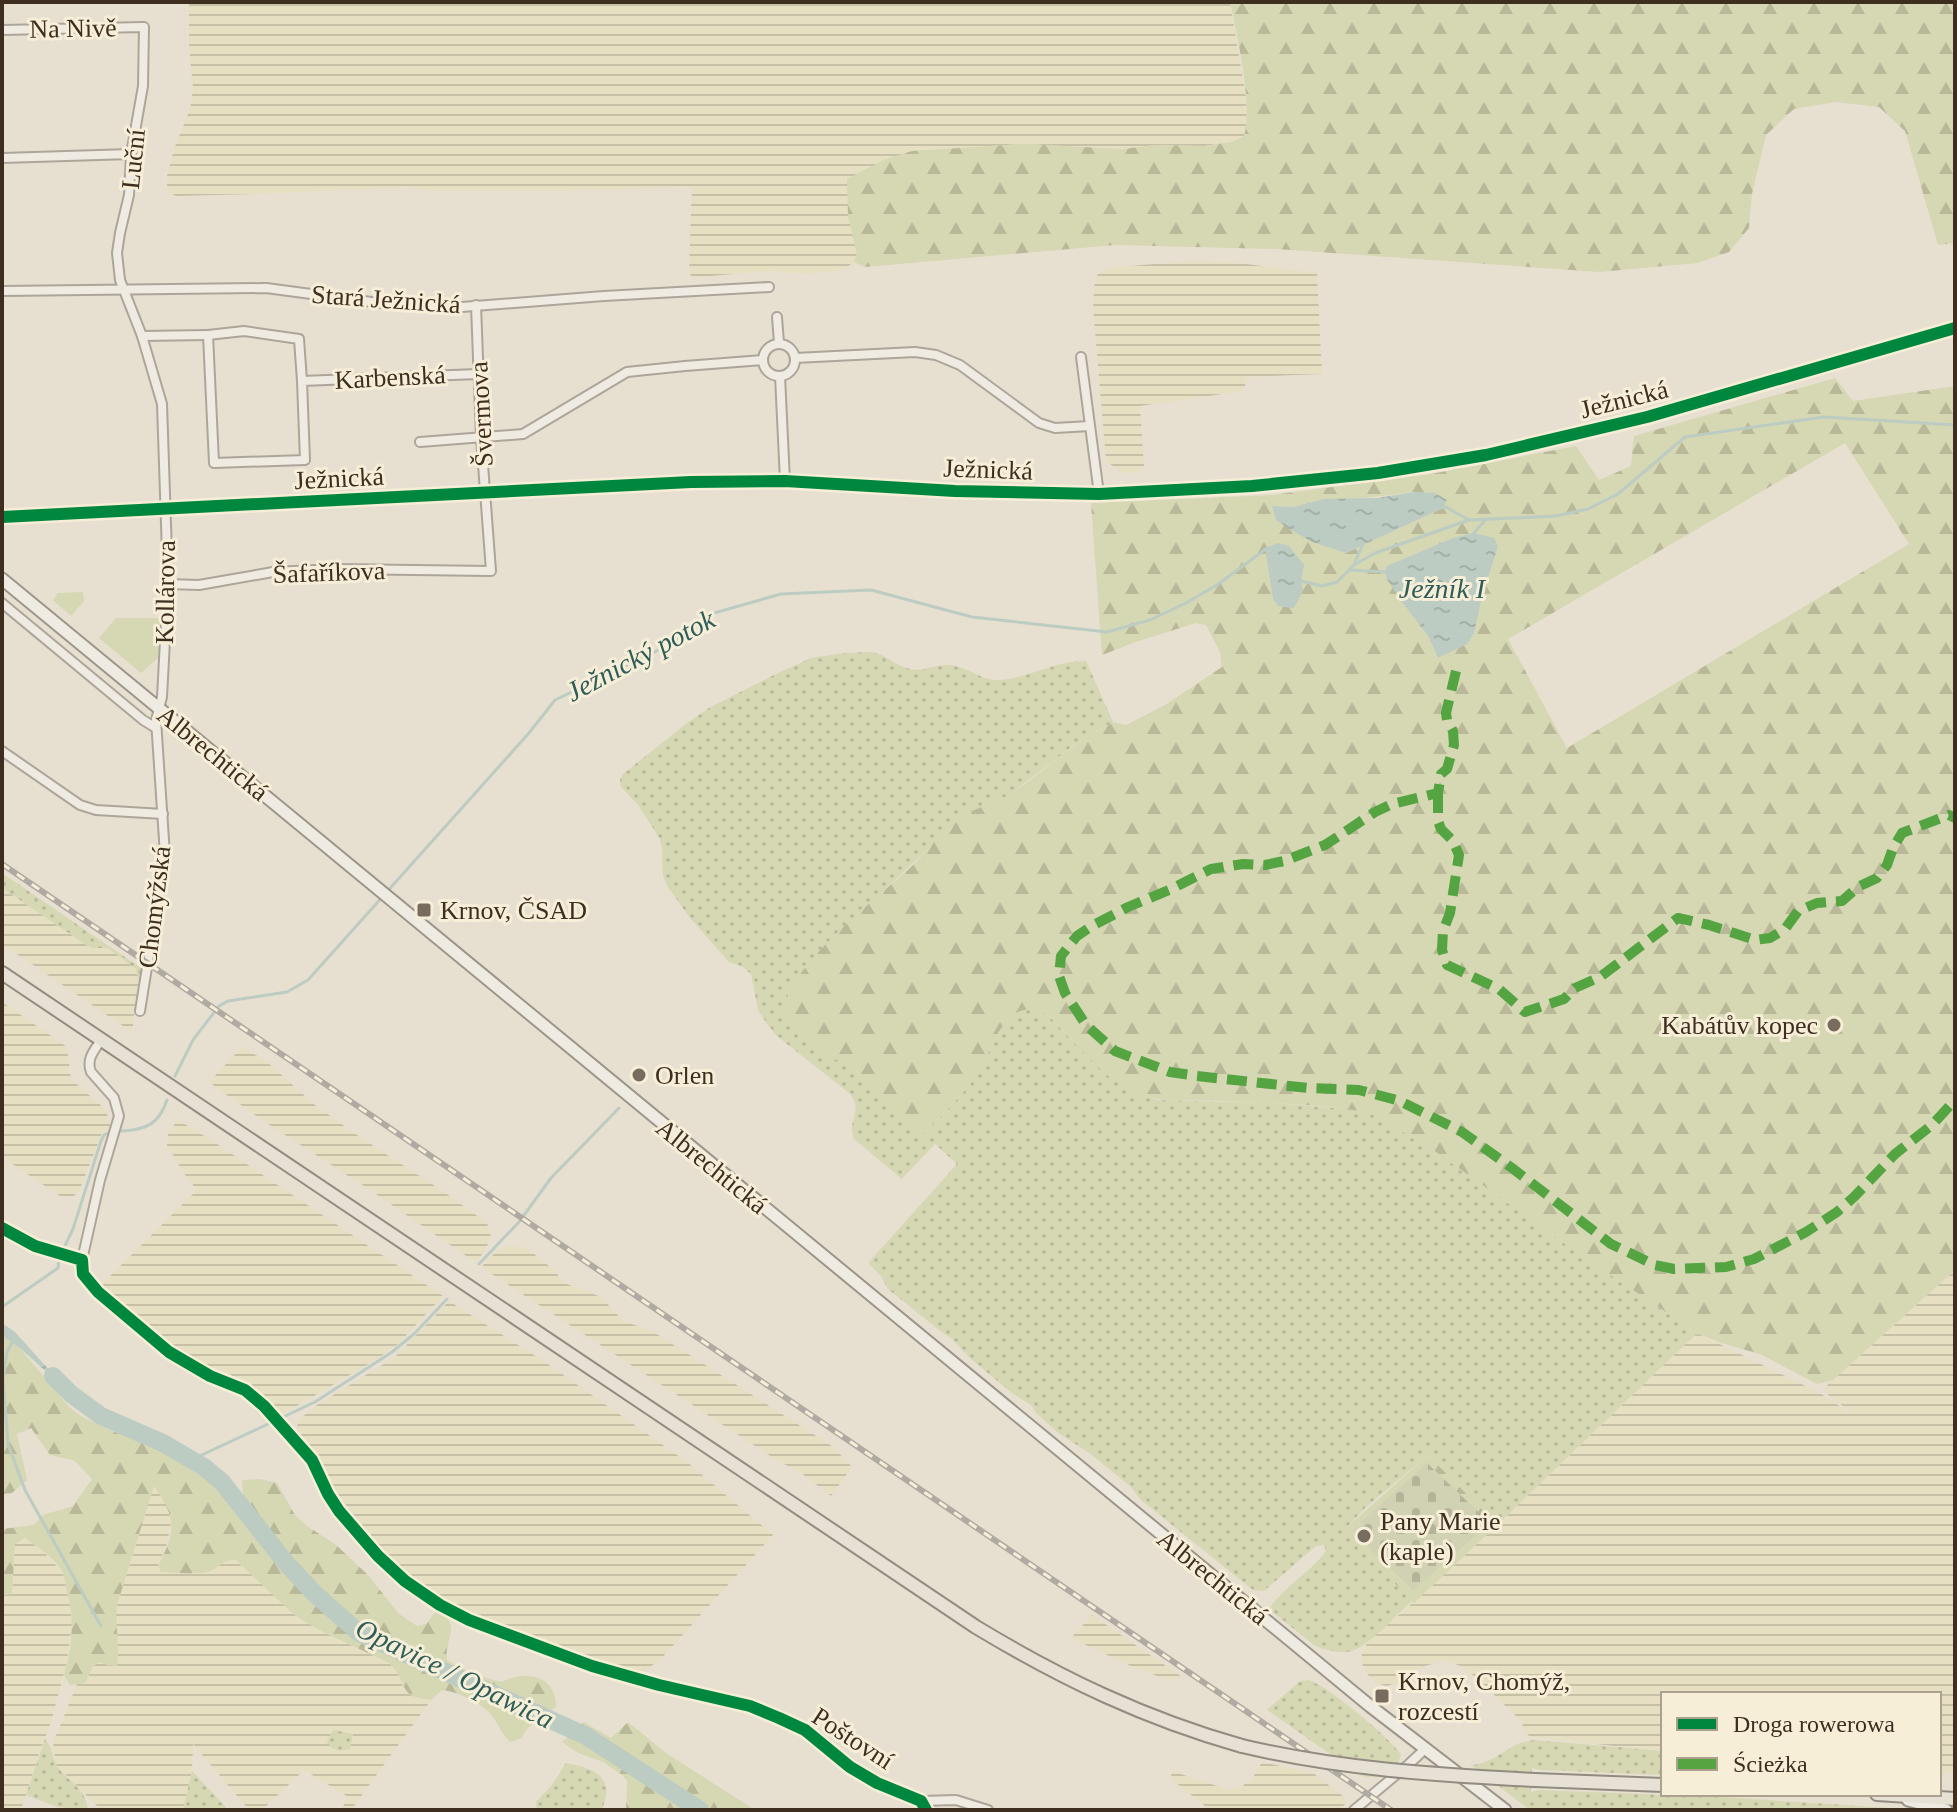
<svg xmlns="http://www.w3.org/2000/svg" width="1957" height="1812" font-family="'Times New Roman',serif">
  <style>
    .farmland { fill: url(#farmland-rules) }
    .grass { fill: url(#grass-dots) }
    .forest { fill: url(#forest-firs); fill-rule: evenodd }
    .cemetery { fill: url(#cemetery-stones) }
    .park { fill: #d6d7b3 }
    .water { fill: url(#water-ripples) }
    .lines { fill: none; stroke-linecap: round; stroke-linejoin: round }
    .stream { stroke: #bcccc2; stroke-width: 3 }
    .river { stroke: #bcccc2; stroke-width: 18 }
    .street-casing { stroke: #ada599; stroke-width: 12 }
    .secondary-casing { stroke: #9c958a; stroke-width: 15 }
    .primary-casing { stroke: #928b80; stroke-width: 16 }
    .street { stroke: #efebe3; stroke-width: 8 }
    .secondary { stroke: #efebe3; stroke-width: 11 }
    .primary { stroke: #e6e1d4; stroke-width: 12 }
    .rail-casing { stroke: #afaaa2; stroke-width: 6 }
    .rail { stroke: #f7eed8; stroke-width: 3; stroke-dasharray: 9; stroke-linecap: butt }
    .primary-bridge-casing { stroke: #928b80; stroke-width: 16; stroke-linecap: butt }
    .primary-bridge { stroke: #e6e1d4; stroke-width: 12 }
    .quiet { stroke: #54a441; stroke-width: 10; stroke-dasharray: 20 10; stroke-linecap: butt }
    .cycleway-casing { stroke: #f7eed8; stroke-width: 17 }
    .cycleway { stroke: #00873e; stroke-width: 12 }
    .poi-dot { fill: #786c5e; stroke: #f7eed8; stroke-width: 3 }
    .labels { text-anchor: middle; stroke-width: 6; stroke-linejoin: round; paint-order: stroke }
    .street-label { font-size: 26px; fill: #3d2e20; stroke: #f7eed8 }
    .poi-label { font-size: 26px; fill: #3d2e20; stroke: #f7eed8; text-anchor: start }
    .water-label { font-size: 28px; font-style: italic; fill: #2f5d5a; stroke: #f7eed8 }
  </style>
  <defs>
    <pattern id="farmland-rules" width="6" height="5" patternUnits="userSpaceOnUse" patternTransform="scale(2)"><rect width="6" height="5" fill="#e6dfc2"/><path d="M0 2.5h6" fill="none" stroke="#c6c0a6"/></pattern>
    <pattern id="grass-dots" width="8" height="8" patternUnits="userSpaceOnUse" patternTransform="scale(2)"><rect width="8" height="8" fill="#d6d7b3"/><path d="M2 2h.1M6 6h.1" fill="none" stroke="#b9b99a" stroke-width="1.8" stroke-linecap="round"/></pattern>
    <pattern id="forest-firs" width="22" height="20" patternUnits="userSpaceOnUse" patternTransform="scale(2)"><rect width="22" height="20" fill="#d6d7b3"/><path d="M5 1l3.5 6h-7zM16 11l3.5 6h-7z" fill="#b9b99a"/></pattern>
    <pattern id="cemetery-stones" width="16" height="16" patternUnits="userSpaceOnUse" patternTransform="scale(2)"><rect width="16" height="16" fill="#d1d1b3"/><path d="M2 7V4a2 2 0 0 1 4 0v3zM10 15v-3a2 2 0 0 1 4 0v3z" fill="#b4b49a"/></pattern>
    <pattern id="water-ripples" width="26" height="14" patternUnits="userSpaceOnUse" patternTransform="scale(2)"><rect width="26" height="14" fill="#bcccc2"/><path d="M2 4q2-2 4 0t4 0M15 11q2-2 4 0t4 0" fill="none" stroke="#a2b0a6"/></pattern>
  </defs>
  <rect width="100%" height="100%" fill="#e7e0d1"/>
  <g class="farmland">
    <polygon points="189,2 1230,2 1246,98 1247,126 1244,136 1231,142 1204,146 1154,145 1123,149 1023,144 912,151 855,241 857,254 854,262 847,267 838,271 805,274 770,271 698,277 691,276 689,270 692,187 551,191 431,191 411,187 259,194 176,196 172,194 167,185 167,176 174,149 190,109 193,89 189,45"/>
    <polygon points="1190,261 1230,262 1317,273 1322,374 1248,377 1243,391 1140,406 1144,466 1140,472 1123,473 1106,461 1093,307 1094,287 1097,275 1107,268"/>
    <polygon points="2,888 91,948 108,947 136,969 139,981 132,1032 2,944"/>
    <polygon points="2,1002 67,1047 71,1079 106,1110 111,1129 103,1131 79,1191 74,1196 60,1196 2,1157"/>
    <polygon points="242,1047 266,1061 315,1105 357,1135 447,1194 487,1223 491,1234 486,1250 475,1262 367,1188 262,1120 209,1082"/>
    <polygon points="178,1120 208,1138 443,1296 398,1344 377,1359 283,1414 276,1414 258,1392 237,1379 197,1364 176,1352 127,1314 101,1285 195,1192 196,1189 183,1172 167,1145 168,1133"/>
    <polygon points="512,1246 528,1249 554,1270 564,1283 601,1297 623,1321 652,1331 832,1446 852,1467 831,1496 800,1472 778,1461 481,1267 500,1248"/>
    <polygon points="1955,1270 1955,1774 1939,1773 1939,1694 1663,1694 1663,1750 1643,1749 1530,1737 1522,1728 1523,1723 1481,1682 1463,1667 1450,1662 1443,1661 1425,1666 1401,1682 1386,1686 1377,1683 1366,1673 1361,1661 1362,1653 1369,1640 1406,1609 1497,1525 1697,1333 1820,1393 1840,1406 1847,1414 1849,1411 1822,1390"/>
    <polygon points="449,1301 548,1364 687,1462 773,1535 660,1660 642,1672 628,1673 604,1666 491,1624 445,1602 406,1573 372,1538 339,1496 321,1465 299,1436 296,1428 301,1418 317,1405 395,1357"/>
    <polygon points="154,1486 168,1506 172,1519 167,1543 158,1566 172,1573 190,1572 218,1565 229,1559 235,1560 268,1589 317,1629 389,1663 398,1671 404,1690 419,1699 431,1700 351,1810 341,1810 348,1797 304,1770 262,1810 249,1810 193,1744 192,1771 183,1810 101,1810 56,1765 53,1743 77,1684 85,1683 93,1666 101,1662 117,1665 118,1648 115,1623 117,1605"/>
    <polygon points="25,1538 44,1552 63,1573 71,1607 72,1626 66,1666 51,1722 39,1754 21,1810 2,1810 2,1595 12,1594 15,1544"/>
    <polygon points="1092,1615 1182,1677 1168,1680 1131,1666 1071,1638"/>
    <polygon points="1262,1762 1313,1773 1349,1801 1338,1810 1210,1810 1170,1778 1173,1771 1203,1782 1229,1789 1241,1787 1252,1779"/>
  </g>
  <g class="grass">
    <path d="M 871,652 C 886,654 895,666 910,669 C 923,672 935,665 947,665 C 966,665 982,682 1001,680 C 1027,678 1058,660 1086,661 L 1113,722 L 1075,744 L 1011,794 L 990,805 L 931,846 L 816,955 L 806,966 L 788,995 L 794,1031 C 804,1041 815,1052 828,1057 C 836,1060 840,1057 848,1062 L 911,1131 L 920,1135 L 925,1133 C 943,1114 961,1097 976,1076 C 993,1051 1004,991 1048,1015 C 1080,1048 1110,1088 1157,1100 L 1273,1103 L 1348,1109 L 1366,1112 L 1380,1118 L 1436,1152 L 1578,1253 L 1697,1333 L 1497,1525 L 1428,1455 L 1365,1508 L 1347,1527 L 1364,1546 L 1371,1559 L 1412,1601 C 1398,1614 1368,1646 1352,1651 C 1341,1654 1323,1650 1314,1645 L 1269,1609 C 1284,1586 1310,1573 1326,1551 L 1324,1545 L 1316,1546 L 1264,1591 L 1253,1590 L 1141,1500 L 1131,1487 L 1092,1455 L 1057,1432 L 1036,1413 L 1032,1406 L 1012,1393 L 971,1359 L 952,1339 L 939,1330 L 888,1289 L 881,1276 L 870,1265 L 869,1262 L 957,1164 L 935,1144 L 902,1179 L 854,1139 C 846,1119 865,1113 849,1093 L 777,1036 L 767,1024 L 758,1010 L 751,974 L 743,967 L 729,962 L 690,918 L 667,886 L 663,875 L 662,849 L 660,839 L 638,805 L 621,787 L 620,780 L 623,774 L 687,723 L 709,708 L 774,675 L 811,658 L 845,653 Z"/>
    <polygon points="2,873 141,968 139,981 136,969 108,948 91,948 2,888"/>
    <path d="M 1308,1680 C 1326,1684 1391,1739 1401,1755 C 1396,1774 1378,1781 1360,1775 L 1267,1710 L 1300,1681 Z"/>
    <path d="M 333,1730 L 353,1734 L 350,1749 C 340,1751 333,1752 327,1742 Z"/>
    <path d="M 45,1739 C 52,1746 51,1753 55,1762 C 65,1782 85,1784 88,1810 L 57,1807 L 26,1795 Z"/>
    <path d="M 1535,1740 L 1663,1751 L 1663,1775 L 1541,1770 L 1532,1768 L 1531,1792 L 1539,1790 L 1721,1797 L 1922,1810 L 1530,1810 L 1471,1765 C 1486,1765 1502,1753 1515,1745 C 1521,1742 1528,1741 1535,1740 Z"/>
    <path d="M 566,1763 C 595,1769 615,1775 602,1810 L 537,1810 L 536,1802 L 552,1785 Z"/>
    <polygon points="192,1771 226,1807 223,1810 183,1809"/>
  </g>
  <g class="forest">
    <path d="M 1230,2 L 1955,2 L 1955,243 L 1938,245 L 1905,131 L 1879,107 L 1836,102 L 1794,109 L 1766,135 L 1752,194 L 1749,228 L 1729,252 L 1698,263 L 1599,272 L 1277,249 L 1115,245 L 865,267 L 854,262 L 857,254 L 848,216 L 847,179 L 886,159 L 912,151 L 1023,144 L 1123,149 L 1154,145 L 1204,146 L 1231,142 L 1244,136 C 1253,105 1237,35 1230,2 Z"/>
    <path d="M 1835,378 L 1853,401 L 1955,386 L 1955,1270 L 1833,1380 L 1817,1384 L 1760,1354 L 1721,1343 L 1697,1333 L 1578,1253 L 1436,1152 L 1380,1118 L 1366,1112 C 1318,1104 1268,1103 1219,1101 C 1189,1099 1157,1105 1129,1090 C 1097,1072 1073,1040 1048,1015 C 1004,991 993,1051 976,1076 C 961,1097 942,1114 925,1133 L 920,1135 L 911,1131 L 848,1062 C 841,1058 839,1061 831,1059 C 817,1057 787,1028 785,1014 C 779,972 884,893 913,865 C 927,852 939,832 954,821 C 970,809 992,805 1009,795 C 1031,782 1051,762 1072,747 C 1085,737 1100,730 1113,722 L 1126,725 L 1165,705 L 1222,667 L 1220,652 L 1206,625 L 1196,623 L 1133,643 L 1102,655 L 1091,503 L 1272,495 L 1431,474 L 1576,446 L 1599,480 L 1631,466 L 1634,436 ZM 1845,443 L 1909,544 L 1567,748 L 1508,639 ZM 1415,492 L 1443,508 L 1346,553 L 1312,542 L 1273,506 L 1294,507 ZM 1304,565 L 1301,581 L 1302,590 L 1278,606 ZM 1483,593 L 1474,633 L 1438,658 L 1428,636 L 1401,601 Z"/>
    <path d="M 2,1336 L 20,1348 L 69,1407 L 81,1416 L 105,1428 L 150,1446 L 170,1443 L 211,1467 L 243,1495 L 242,1480 L 260,1479 L 277,1483 L 295,1515 L 307,1526 L 335,1544 L 369,1576 L 398,1613 L 417,1626 L 426,1624 L 438,1609 C 463,1628 444,1637 447,1660 C 464,1670 482,1678 502,1682 C 525,1669 557,1676 556,1707 C 544,1717 527,1724 522,1738 L 510,1742 C 501,1733 499,1725 492,1716 C 484,1704 456,1691 442,1690 L 431,1700 C 395,1697 410,1682 389,1663 L 317,1629 L 293,1614 L 236,1560 C 223,1559 217,1570 207,1572 C 198,1574 170,1573 161,1572 L 158,1566 C 176,1531 177,1519 154,1486 L 117,1605 C 115,1625 120,1645 117,1666 L 107,1665 L 100,1662 L 93,1666 L 85,1683 L 70,1685 L 64,1675 C 72,1647 75,1620 67,1592 C 66,1586 65,1578 63,1573 C 55,1558 38,1547 25,1538 L 15,1544 L 12,1594 L 2,1595 L 2,1529 L 34,1525 L 43,1515 L 73,1506 L 92,1479 L 75,1461 L 50,1455 L 31,1428 L 17,1434 L 27,1480 L 12,1493 L 2,1494 Z"/>
    <polygon points="1428,1455 1497,1525 1414,1603 1371,1559 1364,1546 1347,1527"/>
    <polygon points="584,1722 611,1738 628,1722 666,1753 755,1810 626,1810 627,1781 622,1775 603,1762 578,1753 562,1742"/>
  </g>
  <polygon class="cemetery" points="1427,1463 1490,1523 1413,1590 1355,1534 1354,1530 1358,1526 1361,1527 1362,1525 1361,1522"/>
  <g class="park">
    <polygon points="83,592 84,601 71,616 53,600 58,593"/>
    <polygon points="116,618 161,618 160,656 141,673 99,638"/>
  </g>
  <g class="water">
    <polygon points="1415,492 1435,493 1447,500 1443,508 1346,553 1312,542 1290,529 1276,520 1272,506 1294,507 1324,499 1377,498"/>
    <polygon points="1474,533 1494,538 1498,546 1483,593 1474,633 1467,644 1438,658 1428,636 1401,601 1387,579 1385,572 1387,566 1453,538"/>
    <polygon points="1278,543 1289,546 1304,565 1301,581 1303,590 1294,608 1278,606 1273,599 1265,548"/>
    <polygon points="2,1323 15,1332 71,1394 20,1348 2,1336"/>
  </g>
  <g class="lines">
    <g class="stream">
      <polyline points="1440,508 1446,507 1469,520"/>
      <polyline points="1473,534 1486,519"/>
      <polyline points="1355,562 1363,544"/>
      <polyline points="1350,570 1387,572"/>
      <polyline points="1300,579 1301,581 1322,586 1337,582 1354,565 1375,553 1469,520 1556,516 1588,509 1618,494 1685,437 1824,417 1955,425"/>
      <polyline points="175,1076 193,1040 219,1006 228,1001 287,992 308,980 529,733 555,700 671,644 714,613 781,594 871,590 972,617 1107,632 1150,620 1186,603 1217,585 1266,549"/>
      <path d="M 122,1131 C 146,1130 159,1124 167,1100"/>
      <polyline points="62,1252 73,1229 101,1141 104,1135 110,1132"/>
      <polyline points="479,1264 519,1222 551,1178 619,1108"/>
      <polyline points="2,1307 58,1268 59,1259"/>
      <polyline points="14,1339 7,1352 3,1379 8,1444 25,1490 101,1626"/>
      <polyline points="191,1460 315,1402 392,1352 415,1333 447,1299"/>
    </g>
    <polyline class="river" points="53,1376 71,1394 101,1416 163,1443 204,1467 222,1482 286,1563 315,1594 358,1632 586,1736 700,1810"/>
    <defs>
      <g id="street">
        <polyline points="2,30 144,27 143,86 131,154 129,195 120,233 117,253 120,280 142,336 162,404 168,584 162,697 156,720 165,855 140,1011"/>
        <polyline points="2,158 131,154"/>
        <polyline points="2,291 266,288 379,303 449,308 604,296 769,287"/>
        <polyline points="777,317 779,343"/>
        <polyline points="142,336 208,335"/>
        <circle cx="779" cy="360" r="16"/>
        <polyline points="1081,357 1099,494"/>
        <polyline points="795,358 915,352 936,355 960,365 1039,423 1055,428 1090,426"/>
        <polyline points="780,376 785,481"/>
        <polyline points="302,381 299,339 244,331 208,335 214,463 305,460 302,381 478,374"/>
        <polyline points="420,442 523,434 627,372 685,366 763,360"/>
        <polyline points="168,584 199,585 273,572 336,569 491,571 481,438 476,305"/>
        <polyline points="2,603 143,720 156,728"/>
        <polyline points="2,751 80,805 96,810 163,814"/>
        <path d="M 101,1040 C 94,1051 86,1059 91,1072 L 114,1098 L 119,1116 L 100,1180 L 82,1260 L 83,1274 L 98,1292 L 169,1352 L 210,1376 L 245,1390 L 264,1406 L 312,1460 L 328,1494 L 339,1511 L 391,1569 L 422,1593 L 469,1620 L 592,1666 L 659,1685 L 750,1706 L 779,1718 L 805,1730 L 850,1767 L 877,1783 L 921,1801 L 926,1810"/>
        <polyline points="2,1228 35,1246 82,1260"/>
        <polyline points="921,1801 956,1800 988,1810"/>
        <polyline points="1354,1810 1409,1764 1425,1749"/>
      </g>
      <g id="secondary">
        <polyline points="2,517 691,482 785,481 955,491 1099,494 1252,486 1378,473 1486,455 1647,417 1955,328"/>
        <polyline points="2,579 1370,1706 1505,1810"/>
        <polyline points="1908,1800 1946,1810"/>
      </g>
      <g id="primary">
        <path d="M 2,973 L 976,1627 C 1062,1679 1146,1719 1242,1746"/>
        <polyline points="1535,1780 1663,1785"/>
        <polyline points="1877,1794 1955,1799"/>
      </g>
    </defs>
    <use href="#street" class="street-casing"/>
    <use href="#secondary" class="secondary-casing"/>
    <use href="#primary" class="primary-casing"/>
    <use href="#street" class="street"/>
    <use href="#secondary" class="secondary"/>
    <use href="#primary" class="primary"/>
    <defs>
      <polyline id="rail" points="2,864 1391,1810"/>
    </defs>
    <use href="#rail" class="rail-casing"/>
    <use href="#rail" class="rail"/>
    <defs>
      <path id="primary-bridge" d="M 1242,1746 C 1339,1769 1436,1775 1535,1780"/>
    </defs>
    <use href="#primary-bridge" class="primary-bridge-casing"/>
    <use href="#primary-bridge" class="primary-bridge"/>
    <g class="quiet">
      <polyline points="1456,671 1446,713 1447,720 1453,731 1454,745 1447,769 1441,774 1438,793 1392,804 1375,812 1325,845 1284,861 1265,865 1243,864 1211,869 1169,890 1128,907 1092,926 1077,936 1061,956 1059,976 1065,993 1086,1025 1115,1051 1170,1072 1197,1076 1308,1088 1359,1090 1400,1101 1462,1132 1512,1168 1611,1244 1655,1265 1674,1269 1726,1267 1754,1259 1806,1232 1837,1212 1854,1197 1895,1154 1932,1125 1955,1100"/>
      <polyline points="1438,793 1438,821 1441,829 1453,841 1459,855 1450,913 1443,931 1442,950 1447,965 1499,989 1525,1012 1564,999 1575,988 1600,977 1678,918 1709,925 1755,940 1770,938 1785,929 1798,911 1817,903 1842,901 1858,887 1877,878 1887,865 1893,848 1902,833 1949,815 1955,818"/>
    </g>
    <defs>
      <g id="cycleway">
        <polyline points="2,517 691,482 785,481 955,491 1099,494 1252,486 1378,473 1486,455 1647,417 1955,328"/>
        <polyline points="2,1228 35,1246 82,1260 83,1274 98,1292 169,1352 210,1376 245,1390 264,1406 312,1460 328,1494 339,1511 378,1556 405,1581 440,1605 469,1620 592,1666 659,1685 750,1706 779,1718 805,1730 850,1767 877,1783 921,1801 926,1810"/>
      </g>
    </defs>
    <use href="#cycleway" class="cycleway-casing"/>
    <use href="#cycleway" class="cycleway"/>
  </g>
  <g class="poi-dot">
    <rect x="416" y="902" width="16" height="16" rx="4"/>
    <circle cx="1834" cy="1025" r="8"/>
    <circle cx="639" cy="1075" r="8"/>
    <circle cx="1364" cy="1536" r="8"/>
    <rect x="1374" y="1688" width="16" height="16" rx="4"/>
  </g>
  <g class="labels">
    <g class="street-label">
      <text transform="translate(73 28) rotate(-1)" y="9">Na Nivě</text>
      <text transform="translate(133 159) rotate(-84)" y="9">Luční</text>
      <text transform="translate(386 299) rotate(4)" y="9">Stará Ježnická</text>
      <text transform="translate(390 377) rotate(-3)" y="9">Karbenská</text>
      <text transform="translate(1624 399) rotate(-14)" y="9">Ježnická</text>
      <text transform="translate(481 414) rotate(-93)" y="9">Švermova</text>
      <text transform="translate(988 469) rotate(2)" y="9">Ježnická</text>
      <text transform="translate(339 478) rotate(-3)" y="9">Ježnická</text>
      <text transform="translate(329 572) rotate(-2)" y="9">Šafaříkova</text>
      <text transform="translate(165 592) rotate(-89)" y="9">Kollárova</text>
      <text transform="translate(213 753) rotate(39)" y="9">Albrechtická</text>
      <text transform="translate(154 907) rotate(-83)" y="9">Chomýžská</text>
      <text transform="translate(712 1166) rotate(39)" y="9">Albrechtická</text>
      <text transform="translate(1213 1577) rotate(39)" y="9">Albrechtická</text>
      <text transform="translate(853 1738) rotate(33)" y="9">Poštovní</text>
    </g>
    <g class="poi-label">
      <text x="440" y="919">Krnov, ČSAD</text>
      <text x="1818" y="1034" text-anchor="end">Kabátův kopec</text>
      <text x="655" y="1084">Orlen</text>
      <text x="1380" y="1530">Pany Marie<tspan x="1380" dy="30">(kaple)</tspan></text>
      <text x="1398" y="1690">Krnov, Chomýž,<tspan x="1398" dy="30">rozcestí</tspan></text>
    </g>
    <g class="water-label">
      <text x="1442" y="598">Ježník I</text>
      <text transform="translate(640 655) rotate(-28)" y="10">Ježnický potok</text>
      <text transform="translate(455 1673) rotate(26)" y="10">Opavice / Opawica</text>
    </g>
  </g>
  <rect width="1957" height="1812" fill="none" stroke="#3d2e20" stroke-width="8"/>
  <rect x="1661" y="1692" width="280" height="104" fill="#f7eed8" stroke="#ada18e" stroke-width="2"/>
  <rect x="1677" y="1718" width="40" height="12" fill="#00873e" stroke="#ada18e" stroke-width="2"/>
  <text x="1733" y="1732" font-size="24" fill="#3d2e20">Droga rowerowa</text>
  <rect x="1677" y="1758" width="40" height="12" fill="#54a441" stroke="#ada18e" stroke-width="2"/>
  <text x="1733" y="1772" font-size="24" fill="#3d2e20">Ścieżka</text>
</svg>
